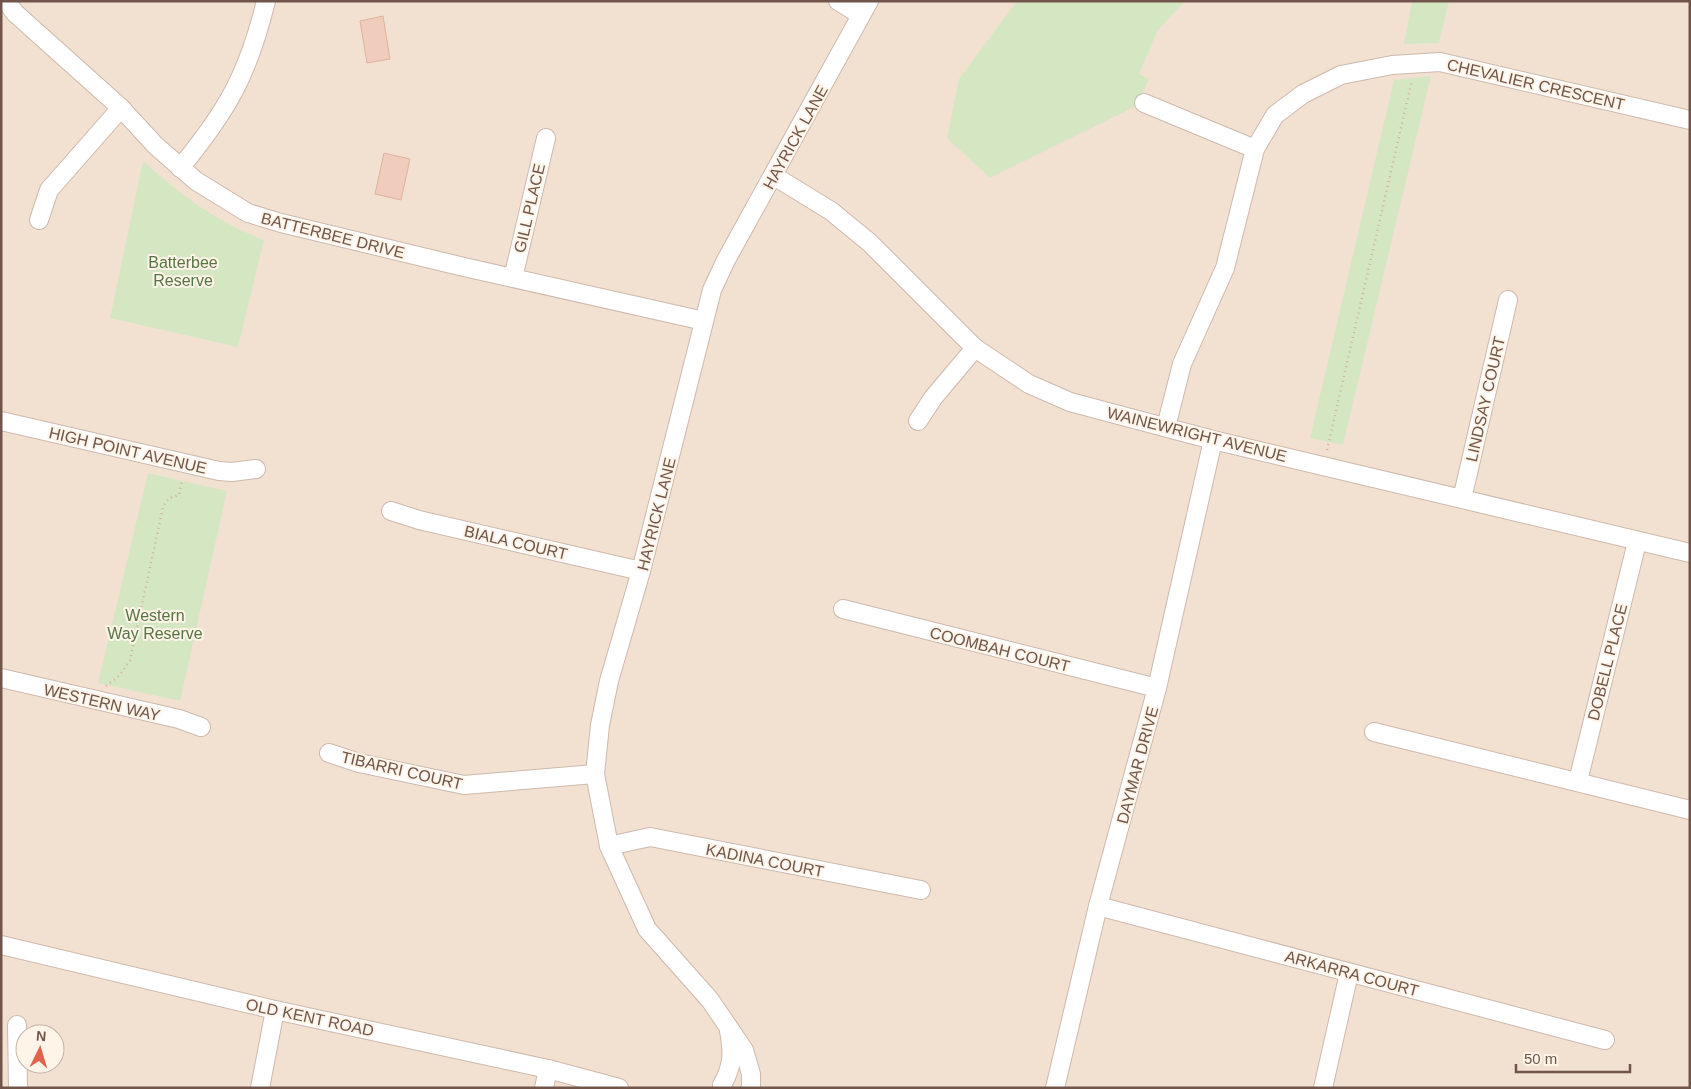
<svg xmlns="http://www.w3.org/2000/svg" width="1691" height="1089" font-family="Arial,sans-serif">
  <style>
    .residential { fill: #f2e1d1; fill-rule: evenodd }
    .green { fill: #d4e7c2 }
    .building { fill: #efccbb; stroke: #e0b29d }
    .lines { fill: none; stroke-linecap: round; stroke-linejoin: round }
    .minor-casing { stroke: #cdb9ad; stroke-width: 20 }
    .path { stroke: #d3af9f; stroke-width: 2.5; stroke-dasharray: 1 4; stroke-linecap: butt }
    .minor { stroke: #fff; stroke-width: 18 }
    .labels { text-anchor: middle; stroke-width: 4; stroke-linejoin: round; paint-order: stroke }
    .street-label { font-size: 16px; fill: #71554a; stroke: #fef4e8 }
    .park-label { font-size: 16px; fill: #557642; stroke: #fef4e8 }
  </style>
  <rect width="100%" height="100%" fill="#fbefe2"/>
  <path class="residential" d="M 1,1 L 1690,1 L 1690,1088 L 1,1088 ZM 25,1034 L 55,1034 L 55,1064 L 25,1064 Z"/>
  <g class="green">
    <polygon points="1017,1 1185,1 1158,30 1139,74 1149,79 1136,106 990,178 947,138 959,79"/>
    <polygon points="1412,1 1449,1 1439,43 1404,44"/>
    <polygon points="1431,76 1343,445 1310,438 1394,80"/>
    <path d="M 143,161 C 180,195 217,222 264,240 L 238,347 L 110,318 Z"/>
    <polygon points="148,473 227,491 180,701 98,683"/>
  </g>
  <g class="building">
    <polygon points="383,16 390,59 367,63 360,21"/>
    <polygon points="384,153 410,159 401,200 375,194"/>
  </g>
  <g class="lines">
    <defs>
      <g id="minor">
        <polyline points="6,1 15,13 121,108 155,145 196,181 248,213 281,223 464,267 704,321"/>
        <polyline points="838,1 861,15"/>
        <polyline points="1144,103 1255,149"/>
        <path d="M 180,168 C 228,110 248,74 266,1"/>
        <polyline points="774,176 831,211 870,243 975,348 1029,384 1070,402 1213,440 1690,553"/>
        <polyline points="39,220 49,190 121,108"/>
        <polyline points="513,278 546,138"/>
        <polyline points="1,421 219,471 232,472 256,469"/>
        <polyline points="918,421 933,398 975,348"/>
        <polyline points="1166,427 1182,364 1225,268 1255,149 1275,115 1303,94 1341,75 1392,65 1440,62 1690,120"/>
        <polyline points="1462,499 1508,300"/>
        <polyline points="391,511 419,520 641,571"/>
        <polyline points="843,609 1157,688"/>
        <polyline points="1,678 179,719 201,727"/>
        <polyline points="1374,732 1690,810"/>
        <polyline points="329,753 359,763 464,785 595,774"/>
        <polyline points="1578,781 1637,542"/>
        <polyline points="609,846 650,837 921,890"/>
        <polyline points="1098,906 1605,1040"/>
        <polyline points="1,945 275,1010 548,1069 619,1088"/>
        <polyline points="17,1025 18,1088"/>
        <path d="M 722,1085 C 733,1066 733,1052 729,1031"/>
        <polyline points="260,1088 275,1010"/>
        <polyline points="544,1088 548,1069"/>
        <polyline points="751,1088 751,1074 744,1050 710,1000 647,929 609,846 595,774 600,725 609,681 641,571 712,290 726,260 869,1"/>
        <polyline points="1055,1088 1098,906 1157,688 1213,440"/>
        <polyline points="1323,1088 1349,973"/>
      </g>
    </defs>
    <use href="#minor" class="minor-casing"/>
    <g class="path">
      <polyline points="1327,450 1412,80"/>
      <polyline points="106,686 120,675 130,660 163,507 169,498 179,495 182,480"/>
    </g>
    <use href="#minor" class="minor"/>
  </g>
  <g class="labels">
    <g class="street-label">
      <text transform="translate(1536 84) rotate(13)" y="6">CHEVALIER CRESCENT</text>
      <text transform="translate(795 137) rotate(-61)" y="6">HAYRICK LANE</text>
      <text transform="translate(529 208) rotate(-77)" y="6">GILL PLACE</text>
      <text transform="translate(333 235) rotate(14)" y="6">BATTERBEE DRIVE</text>
      <text transform="translate(1485 399) rotate(-77)" y="6">LINDSAY COURT</text>
      <text transform="translate(1197 434) rotate(14)" y="6">WAINEWRIGHT AVENUE</text>
      <text transform="translate(128 450) rotate(13)" y="6">HIGH POINT AVENUE</text>
      <text transform="translate(656 514) rotate(-76)" y="6">HAYRICK LANE</text>
      <text transform="translate(516 542) rotate(13)" y="6">BIALA COURT</text>
      <text transform="translate(1000 649) rotate(14)" y="6">COOMBAH COURT</text>
      <text transform="translate(1607 662) rotate(-76)" y="6">DOBELL PLACE</text>
      <text transform="translate(102 702) rotate(13)" y="6">WESTERN WAY</text>
      <text transform="translate(1137 765) rotate(-75)" y="6">DAYMAR DRIVE</text>
      <text transform="translate(402 770) rotate(13)" y="6">TIBARRI COURT</text>
      <text transform="translate(765 860) rotate(11)" y="6">KADINA COURT</text>
      <text transform="translate(1352 973) rotate(15)" y="6">ARKARRA COURT</text>
      <text transform="translate(310 1017) rotate(12)" y="6">OLD KENT ROAD</text>
    </g>
    <g class="park-label">
      <text x="183" y="268">Batterbee<tspan x="183" dy="18">Reserve</tspan></text>
      <text x="155" y="621">Western<tspan x="155" dy="18">Way Reserve</tspan></text>
    </g>
  </g>
  <rect width="1691" height="1089" fill="none" stroke="#71554a" stroke-width="5"/>
  <g transform="translate(40 1049) rotate(5)"><circle r="24" fill="#fef4e8" stroke="#c6b4a9"/>
  <path d="M0-4L9 19L0 12L-9 19Z" fill="#df634d"/>
  <text y="-8" font-size="14" font-weight="bold" text-anchor="middle" fill="#71554a">N</text>
  </g>
  <path d="M1516 1064v8h114v-8" fill="none" stroke="#71554a" stroke-width="2.5"/>
  <text x="1524" y="1064" font-size="15" fill="#71554a" stroke="#fef4e8" stroke-width="4" paint-order="stroke">50 m</text>
</svg>
